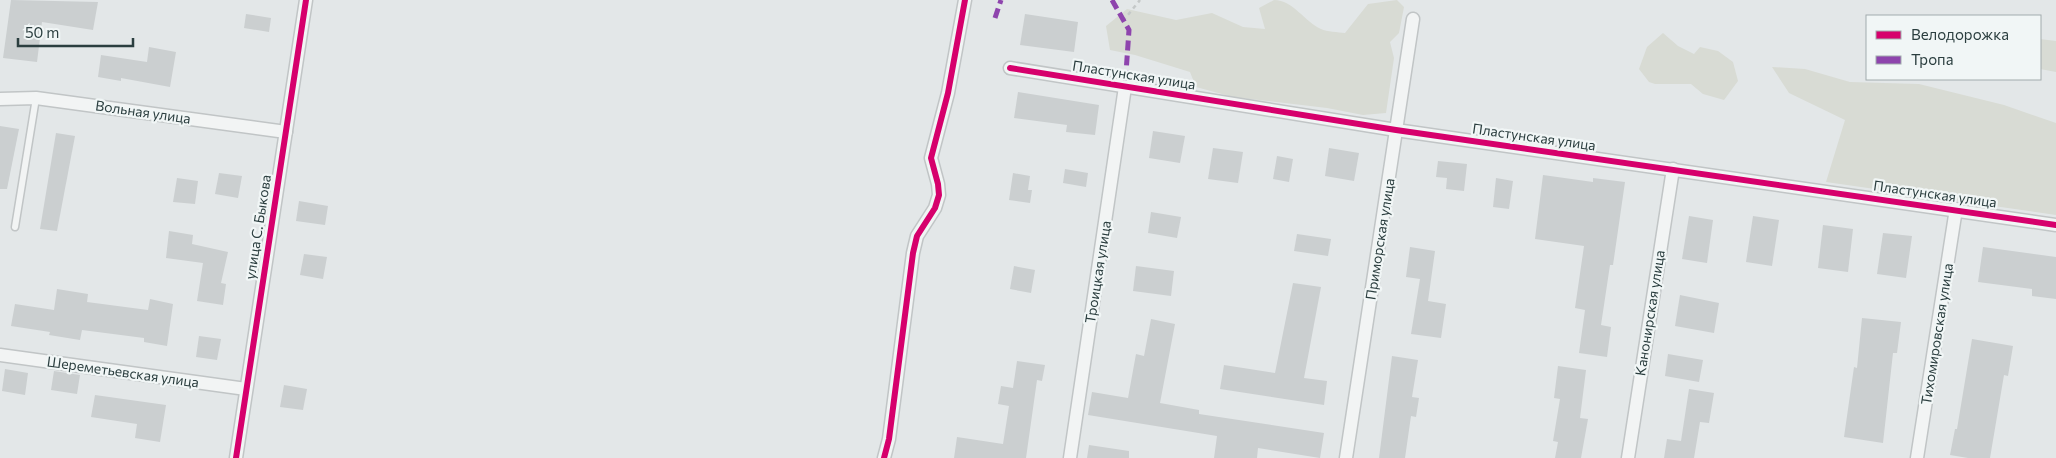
<svg xmlns="http://www.w3.org/2000/svg" width="2056" height="458" font-family="Commissioner,sans-serif">
  <style>
    .green { fill: #d8dbd4 }
    .building { fill: #cbcfd0 }
    .lines { fill: none; stroke-linecap: round; stroke-linejoin: round }
    .lane-casing { stroke: #c1c5c6; stroke-width: 9 }
    .street-casing { stroke: #c1c5c6; stroke-width: 15 }
    .path { stroke: #c4c8c8; stroke-width: 2.5; stroke-dasharray: 4 4; stroke-linecap: butt }
    .lane { stroke: #f2f4f4; stroke-width: 6 }
    .street { stroke: #f2f4f4; stroke-width: 12 }
    .quiet { stroke: #8e44ad; stroke-width: 5; stroke-dasharray: 10 5; stroke-linecap: butt }
    .cycleway-casing { stroke: #f1f6f6; stroke-width: 9 }
    .cycleway { stroke: #d6006c; stroke-width: 6 }
    .labels { text-anchor: middle; stroke-width: 4.5; stroke-linejoin: round; paint-order: stroke }
    .street-label { font-size: 14px; fill: #2b3e3f; stroke: #f1f6f6 }
  </style>
  <rect width="100%" height="100%" fill="#e3e7e8"/>
  <g class="green">
    <path d="M 1274,0 C 1293,0 1305,22 1321,29 C 1327,32 1338,32 1345,33 L 1368,4 L 1397,0 L 1404,7 L 1399,33 L 1390,42 L 1394,58 L 1386,113 L 1363,115 L 1327,108 L 1233,97 L 1196,87 L 1190,72 L 1135,55 L 1110,50 L 1106,26 L 1127,9 L 1176,20 L 1212,13 L 1243,27 L 1265,29 L 1259,8 Z"/>
    <polygon points="1663,33 1678,46 1694,54 1700,47 1718,51 1733,62 1738,81 1724,100 1703,94 1691,84 1655,84 1649,82 1639,69 1647,47"/>
    <polygon points="2040,39 2056,41 2056,72 2040,69"/>
    <polygon points="1772,67 1805,69 1850,82 1919,84 2004,105 2056,123 2056,215 1826,182 1845,120 1789,93"/>
  </g>
  <g class="building">
    <polygon points="11,0 98,2 93,30 42,22 37,62 3,58"/>
    <polygon points="246,14 271,18 269,32 244,28"/>
    <polygon points="1025,14 1078,22 1074,52 1020,45"/>
    <polygon points="149,47 176,52 170,87 121,78 121,81 98,77 101,55 147,62"/>
    <polygon points="1018,92 1099,105 1095,135 1066,132 1067,125 1014,118"/>
    <polygon points="0,126 19,129 7,189 0,189"/>
    <polygon points="1153,131 1185,136 1180,163 1149,158"/>
    <polygon points="56,133 75,136 57,231 40,229"/>
    <polygon points="1213,148 1243,152 1238,183 1208,179"/>
    <polygon points="1329,148 1359,153 1354,181 1325,176"/>
    <polygon points="1277,156 1293,159 1289,182 1273,179"/>
    <polygon points="1438,161 1467,164 1464,191 1446,189 1447,178 1436,177"/>
    <polygon points="1065,169 1088,173 1086,187 1063,183"/>
    <polygon points="219,173 242,176 238,198 215,194"/>
    <polygon points="1013,173 1030,176 1028,190 1032,190 1030,203 1009,200"/>
    <polygon points="1543,175 1593,182 1593,178 1625,182 1613,265 1610,265 1601,325 1611,327 1607,357 1579,353 1585,310 1575,308 1584,246 1535,239"/>
    <polygon points="177,178 198,181 195,204 173,202"/>
    <polygon points="1496,178 1513,181 1509,209 1493,207"/>
    <polygon points="299,201 328,206 325,225 296,221"/>
    <polygon points="1151,212 1181,217 1177,238 1148,233"/>
    <polygon points="1689,216 1713,220 1707,263 1682,259"/>
    <polygon points="1753,216 1779,220 1772,266 1746,262"/>
    <polygon points="1823,225 1853,229 1848,272 1818,268"/>
    <polygon points="169,231 193,235 192,244 228,252 221,283 226,284 223,305 197,301 203,263 166,258"/>
    <polygon points="1883,233 1912,236 1906,278 1877,274"/>
    <polygon points="1297,234 1331,239 1328,256 1294,251"/>
    <polygon points="1410,247 1435,251 1428,301 1446,304 1441,338 1411,334 1420,279 1406,277"/>
    <polygon points="1983,247 2056,257 2056,299 2032,296 2032,289 1978,282"/>
    <polygon points="304,254 327,257 323,279 300,275"/>
    <polygon points="1014,266 1035,270 1031,293 1010,289"/>
    <polygon points="1136,266 1174,271 1171,296 1133,291"/>
    <polygon points="1293,283 1321,287 1304,378 1327,381 1324,405 1220,389 1224,365 1275,373"/>
    <polygon points="57,289 88,294 87,302 148,310 150,299 173,304 167,346 144,342 144,338 82,330 80,340 49,335 50,332 11,326 15,304 54,310"/>
    <polygon points="1680,295 1719,303 1714,333 1675,326"/>
    <polygon points="1862,318 1901,322 1897,353 1893,353 1883,443 1844,437 1854,367 1857,368"/>
    <polygon points="1151,319 1175,324 1160,403 1199,410 1199,414 1324,433 1320,458 1258,448 1257,458 1214,458 1217,436 1088,415 1092,392 1128,398 1136,354 1144,356"/>
    <polygon points="199,336 221,339 217,360 196,357"/>
    <polygon points="1972,339 2013,346 2008,376 2004,375 1990,458 1968,458 1950,455 1955,429 1957,429"/>
    <polygon points="1668,354 1703,360 1699,382 1665,376"/>
    <polygon points="1392,356 1418,360 1412,397 1419,398 1416,417 1411,416 1405,458 1379,458"/>
    <polygon points="1017,361 1045,365 1042,381 1037,380 1026,458 954,458 957,437 1003,444 1009,406 998,404 1001,386 1013,388"/>
    <polygon points="1558,366 1586,370 1580,418 1588,419 1581,458 1555,458 1558,442 1553,441 1560,399 1554,398"/>
    <polygon points="5,369 28,373 25,395 2,391"/>
    <polygon points="54,371 80,375 77,394 51,390"/>
    <polygon points="284,385 307,389 303,410 280,407"/>
    <polygon points="1689,389 1714,393 1709,423 1700,422 1694,458 1664,458 1667,439 1681,441"/>
    <polygon points="95,395 166,405 160,442 135,438 137,424 91,417"/>
    <polygon points="1089,445 1129,451 1129,458 1087,458"/>
  </g>
  <g class="lines">
    <defs>
      <polyline id="lane" points="15,227 36,98"/>
      <g id="street">
        <polyline points="1010,68 1396,130 2056,225"/>
        <polyline points="0,99 36,98 286,132"/>
        <polyline points="0,355 246,389"/>
        <polyline points="236,458 306,0"/>
        <polyline points="884,458 889,439 913,253 917,236 935,208 939,195 938,184 931,158 948,93 965,0"/>
        <polyline points="1070,458 1125,87"/>
        <polyline points="1346,458 1413,19"/>
        <polyline points="1628,458 1673,169"/>
        <polyline points="1917,458 1956,209"/>
      </g>
    </defs>
    <use href="#lane" class="lane-casing"/>
    <use href="#street" class="street-casing"/>
    <polyline class="path" points="1123,21 1140,0"/>
    <use href="#lane" class="lane"/>
    <use href="#street" class="street"/>
    <g class="quiet">
      <polyline points="1112,0 1129,30 1125,87"/>
      <polyline points="995,18 1001,0"/>
    </g>
    <defs>
      <g id="cycleway">
        <polyline points="1010,68 1396,130 2056,225"/>
        <polyline points="236,458 306,0"/>
        <polyline points="884,458 889,439 913,253 917,236 935,208 939,195 938,184 931,158 948,93 965,0"/>
      </g>
    </defs>
    <use href="#cycleway" class="cycleway-casing"/>
    <use href="#cycleway" class="cycleway"/>
  </g>
  <g class="labels">
    <g class="street-label">
      <text transform="translate(1134 75) rotate(9)" y="5">Пластунская улица</text>
      <text transform="translate(143 112) rotate(8)" y="5">Вольная улица</text>
      <text transform="translate(1534 137) rotate(8)" y="5">Пластунская улица</text>
      <text transform="translate(1935 194) rotate(8)" y="5">Пластунская улица</text>
      <text transform="translate(258 227) rotate(-81)" y="5">улица С. Быкова</text>
      <text transform="translate(1380 239) rotate(-81)" y="5">Приморская улица</text>
      <text transform="translate(1098 272) rotate(-81)" y="5">Троицкая улица</text>
      <text transform="translate(1650 313) rotate(-81)" y="5">Канонирская улица</text>
      <text transform="translate(1937 334) rotate(-81)" y="5">Тихомировская улица</text>
      <text transform="translate(123 372) rotate(8)" y="5">Шереметьевская улица</text>
    </g>
  </g>
  <rect x="1866" y="15" width="175" height="65" fill="#f1f6f6" stroke="#a2acad"/>
  <rect x="1876" y="31" width="25" height="8" fill="#d6006c" stroke="#a2acad"/>
  <text x="1911" y="40" font-size="15" fill="#2b3e3f">Велодорожка</text>
  <rect x="1876" y="56" width="25" height="8" fill="#8e44ad" stroke="#a2acad"/>
  <text x="1911" y="65" font-size="15" fill="#2b3e3f">Тропа</text>
  <path d="M18 38v8h115v-8" fill="none" stroke="#2b3e3f" stroke-width="2.5"/>
  <text x="25" y="38" font-size="15" fill="#2b3e3f" stroke="#f1f6f6" stroke-width="4" paint-order="stroke">50 m</text>
</svg>
